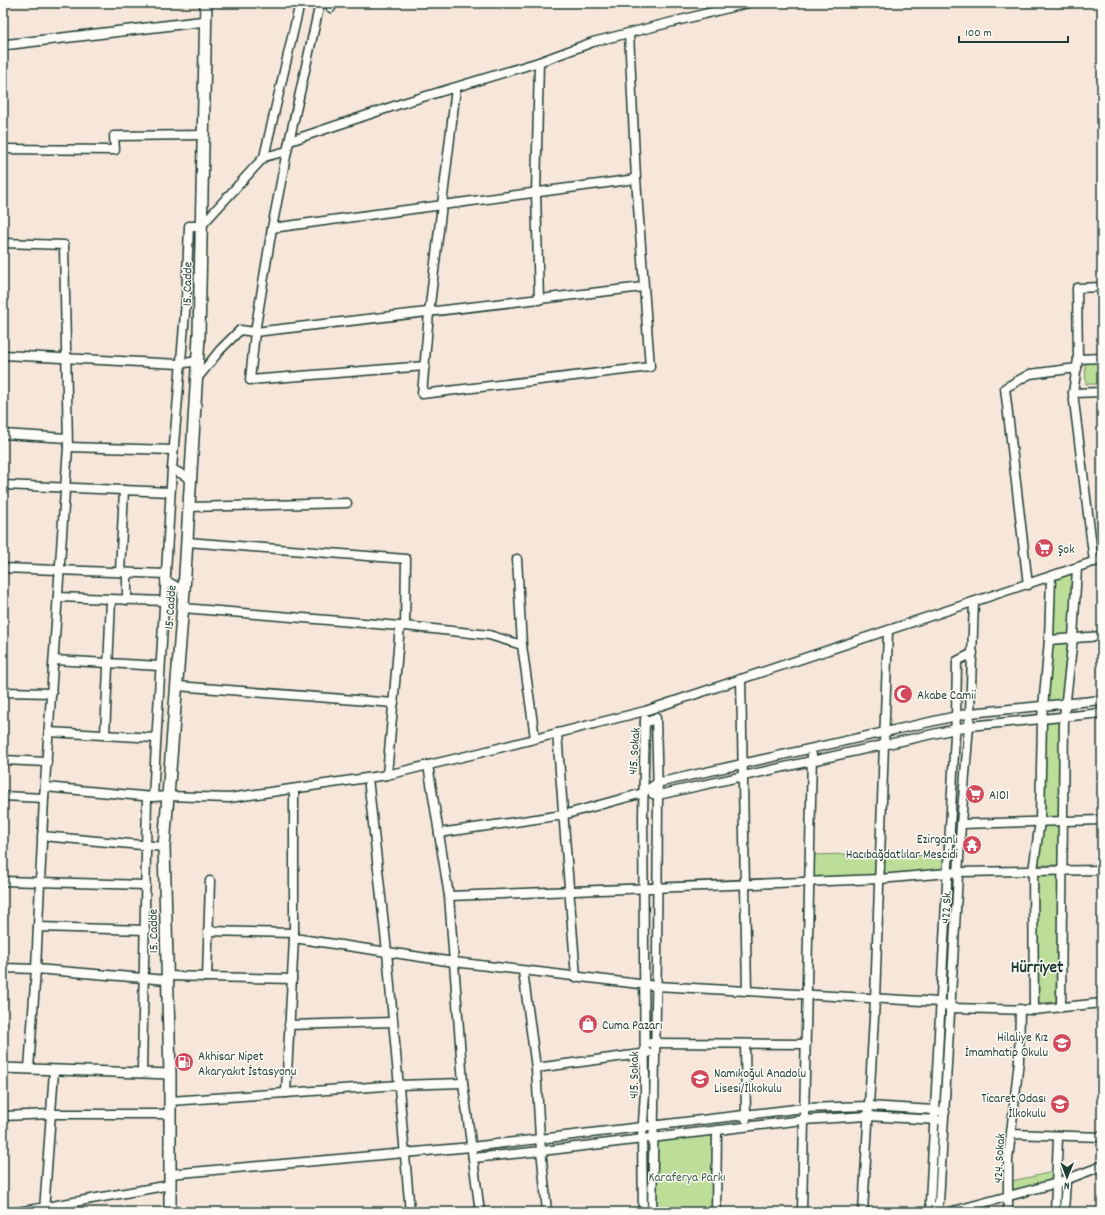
<svg xmlns="http://www.w3.org/2000/svg" width="1105" height="1215" font-family="Dekko,sans-serif">
  <style>
    .green { fill: #bcde98; stroke: #6e8e66 }
    .lines { fill: none; stroke-linecap: round; stroke-linejoin: round }
    .minor-casing { stroke: #1f3d34; stroke-width: 11 }
    .tertiary-casing { stroke: #1f3d34; stroke-width: 12 }
    .secondary-casing { stroke: #1f3d34; stroke-width: 14 }
    .minor { stroke: #fdfcf7; stroke-width: 8 }
    .tertiary { stroke: #fdfcf7; stroke-width: 9 }
    .secondary { stroke: #fdfcf7; stroke-width: 11 }
    .labels { text-anchor: middle; stroke-width: 3; stroke-linejoin: round; paint-order: stroke }
    .street-label { font-size: 13px; fill: #1f3d34; stroke: #fdfcf7 }
    .poi-label { font-size: 13px; fill: #1f3d34; stroke: #fdfcf7; text-anchor: start }
    .park-label { font-size: 13px; fill: #3e5d48; stroke: #fdfcf7 }
    .district-label { font-size: 17px; font-weight: bold; fill: #1f3d34; stroke: #fdfcf7 }
  </style>
  <rect width="100%" height="100%" fill="#f6e7da"/>
  <filter id="ink" filterUnits="userSpaceOnUse"><feTurbulence type="fractalNoise" baseFrequency=".025" numOctaves="2"/><feDisplacementMap in="SourceGraphic" scale="8" xChannelSelector="R" yChannelSelector="G"/><feConvolveMatrix kernelMatrix="1 2 1 2 8 2 1 2 1" color-interpolation-filters="sRGB"/></filter>
  <g filter="url(#ink)">
    <g class="green">
      <polygon points="1102,362 1102,384 1086,384 1085,363"/>
      <polygon points="1077,568 1066,704 1043,706 1051,577"/>
      <polygon points="1062,719 1060,818 1042,818 1045,722"/>
      <polygon points="1043,825 1059,825 1059,865 1038,865"/>
      <polygon points="878,853 877,876 813,877 814,855"/>
      <polygon points="945,855 944,872 885,876 885,856"/>
      <polygon points="1037,874 1059,874 1056,1002 1038,1003"/>
      <polygon points="717,1133 716,1212 657,1212 658,1140"/>
      <polygon points="1053,1172 1057,1183 1011,1192 1012,1181"/>
    </g>
    <g class="lines">
      <defs>
        <g id="minor">
          <polyline points="331,8 332,3"/>
          <polyline points="539,62 536,193 539,300"/>
          <polyline points="456,88 429,313 422,394 650,367 636,179 629,33"/>
          <polyline points="290,141 403,103 539,62 593,42 748,3"/>
          <polyline points="3,149 115,150 114,136 203,135"/>
          <polyline points="264,157 300,3"/>
          <polyline points="272,228 636,179"/>
          <polyline points="3,243 64,245 68,447 44,798 36,969 29,1069"/>
          <polyline points="3,355 179,364 197,361"/>
          <polyline points="1078,359 1077,288 1102,287"/>
          <polyline points="425,366 250,380 255,332 643,287"/>
          <polyline points="196,380 220,350 240,330 255,332 272,228 287,151"/>
          <polyline points="1073,393 1078,359 1102,358"/>
          <polyline points="3,434 67,438"/>
          <polyline points="68,447 173,450"/>
          <polyline points="172,469 191,479"/>
          <polyline points="3,485 170,492"/>
          <polyline points="189,507 347,503"/>
          <polyline points="187,542 406,559 405,626 400,626 387,775"/>
          <polyline points="517,559 522,645 535,738"/>
          <polyline points="1094,562 1073,393 1102,392"/>
          <polyline points="3,568 166,574"/>
          <polyline points="120,572 124,490"/>
          <polyline points="127,573 127,600"/>
          <polyline points="165,580 184,591"/>
          <polyline points="1028,585 1005,388 1030,374 1077,368"/>
          <polyline points="58,597 164,601"/>
          <polyline points="183,608 400,626"/>
          <polyline points="405,626 489,635 522,645"/>
          <polyline points="1049,640 1102,636"/>
          <polyline points="54,660 160,666"/>
          <polyline points="741,679 747,991"/>
          <polyline points="177,686 394,703"/>
          <polyline points="3,692 52,693"/>
          <polyline points="645,723 656,718 658,795 657,955 652,1212"/>
          <polyline points="49,732 156,738"/>
          <polyline points="557,733 576,977"/>
          <polyline points="105,735 111,600"/>
          <polyline points="3,760 47,762"/>
          <polyline points="428,765 449,896 463,1083 480,1212"/>
          <polyline points="368,778 387,952 410,1212"/>
          <polyline points="45,787 153,797 168,796 229,798 387,775 479,753 645,711 1102,559"/>
          <polyline points="653,794 658,795 969,726 1102,713"/>
          <polyline points="3,796 44,798"/>
          <polyline points="153,797 172,469 186,301 189,226 201,226 264,157 287,151 320,3"/>
          <polyline points="961,824 1102,820"/>
          <polyline points="439,833 563,815 643,793 657,783 970,713 1102,700"/>
          <polyline points="42,836 164,847"/>
          <polyline points="3,881 146,885"/>
          <polyline points="449,896 880,879 959,872 1102,870"/>
          <polyline points="38,927 145,930"/>
          <polyline points="208,931 294,933"/>
          <polyline points="294,938 454,962 656,986 940,1002 951,1008 1034,1010 1102,1003"/>
          <polyline points="3,968 36,969 167,980"/>
          <polyline points="523,971 536,1068 540,1138 547,1212"/>
          <polyline points="167,976 292,979"/>
          <polyline points="207,977 210,881"/>
          <polyline points="1061,1007 1064,717 1073,638 1077,568"/>
          <polyline points="1034,1010 1033,871 1040,821 1042,719 1049,640 1051,577"/>
          <polyline points="289,1025 392,1022"/>
          <polyline points="651,1043 806,1044"/>
          <polyline points="745,1044 746,1119"/>
          <polyline points="536,1068 648,1053"/>
          <polyline points="142,1073 147,797"/>
          <polyline points="286,1093 294,938 294,789"/>
          <polyline points="170,1101 399,1085 463,1083"/>
          <polyline points="3,1116 51,1114 170,1114"/>
          <polyline points="1011,1134 1102,1137"/>
          <polyline points="473,1158 542,1151 803,1120 867,1116 938,1120"/>
          <polyline points="170,1174 471,1147 804,1108 869,1106 934,1110 945,1112"/>
          <polyline points="44,1211 54,1071"/>
          <polyline points="18,1212 170,1185"/>
          <polyline points="643,1212 642,1138 645,1092 643,816 645,719"/>
          <polyline points="716,1212 717,1130"/>
          <polyline points="802,1212 812,755"/>
          <polyline points="863,1212 875,999 888,631"/>
          <polyline points="932,1212 930,1202 956,716 957,661 973,653"/>
          <polyline points="935,1212 939,1202 961,824 970,713 974,602"/>
          <polyline points="950,1212 1057,1183 1102,1166"/>
          <polyline points="1008,1212 1008,1160 1019,1060 1020,1009"/>
          <polyline points="1055,1212 1058,1137"/>
          <polyline points="1064,1212 1066,1180"/>
        </g>
        <g id="tertiary">
          <polyline points="3,45 206,21"/>
          <polyline points="3,1068 170,1074"/>
        </g>
        <polyline id="secondary" points="170,1212 170,1074 164,847 184,591 199,336 206,3"/>
      </defs>
      <use href="#minor" class="minor-casing"/>
      <use href="#tertiary" class="tertiary-casing"/>
      <use href="#secondary" class="secondary-casing"/>
      <use href="#minor" class="minor"/>
      <use href="#tertiary" class="tertiary"/>
      <use href="#secondary" class="secondary"/>
    </g>
  </g>
  <defs>
    <symbol id="supermarket-disc" viewBox="-11 -11 22 22"><circle r="9.5" fill="#d1495b" stroke="#fdfcf7"/><path d="M-6-5.5h2.5l.6 2H6L4.5 2H-2.5L-4.4-4H-6ZM-1.5 3.2a1.3 1.3 0 1 0 .1 0ZM3 3.2a1.3 1.3 0 1 0 .1 0Z" fill="#fff"/></symbol>
    <symbol id="mosque-disc" viewBox="-11 -11 22 22"><circle r="9.5" fill="#d1495b" stroke="#fdfcf7"/><path d="M3.5-4.9A6 6 0 1 0 3.5 4.9A5 5 0 1 1 3.5-4.9Z" fill="#fff"/></symbol>
    <symbol id="temple-disc" viewBox="-11 -11 22 22"><circle r="9.5" fill="#d1495b" stroke="#fdfcf7"/><path d="M0-6L5-2H3V0L6.5 2.5H4V6H1.5V3h-3V6H-4V2.5H-6.5L-3 0V-2H-5Z" fill="#fff"/></symbol>
    <symbol id="shop-disc" viewBox="-11 -11 22 22"><circle r="9.5" fill="#d1495b" stroke="#fdfcf7"/><path d="M-5-2.5h2.3a2.7 3.5 0 0 1 5.4 0H5L5.5 6h-11ZM-1.5-2.5h3a1.5 2.3 0 0 0-3 0Z" fill="#fff"/></symbol>
    <symbol id="school-disc" viewBox="-11 -11 22 22"><circle r="9.5" fill="#d1495b" stroke="#fdfcf7"/><path d="M0-5L7-2L0 1L-7-2ZM-4 1L0 2.5L4 1V4Q0 6-4 4Z" fill="#fff"/></symbol>
    <symbol id="fuel-disc" viewBox="-11 -11 22 22"><circle r="9.5" fill="#d1495b" stroke="#fdfcf7"/><path d="M-5.5-6h7V0h2V4h1.3V-2.5L3-4.5l.8-.8L6-3V5H2.5V1h-1V6h-7ZM-4.2-4.7v3.2H.2V-4.7Z" fill="#fff"/></symbol>
  </defs>
  <g fill-rule="evenodd">
    <use href="#supermarket-disc" x="1033" y="537" width="22" height="22"/>
    <use href="#mosque-disc" x="892" y="683" width="22" height="22"/>
    <use href="#supermarket-disc" x="964" y="783" width="22" height="22"/>
    <use href="#temple-disc" x="961" y="834" width="22" height="22"/>
    <use href="#shop-disc" x="577" y="1013" width="22" height="22"/>
    <use href="#school-disc" x="1051" y="1032" width="22" height="22"/>
    <use href="#fuel-disc" x="173" y="1051" width="22" height="22"/>
    <use href="#school-disc" x="689" y="1068" width="22" height="22"/>
    <use href="#school-disc" x="1049" y="1093" width="22" height="22"/>
  </g>
  <g class="labels">
    <g class="street-label">
      <text transform="translate(186 284) rotate(-89)" y="5">15. Cadde</text>
      <text transform="translate(169 607) rotate(-86)" y="5">15. Cadde</text>
      <text transform="translate(633 751) rotate(-86)" y="5">415. Sokak</text>
      <text transform="translate(945 907) rotate(-87)" y="5">422 Sk.</text>
      <text transform="translate(152 931) rotate(-91)" y="5">15. Cadde</text>
      <text transform="translate(633 1075) rotate(-90)" y="5">415. Sokak</text>
      <text transform="translate(998 1158) rotate(-87)" y="5">424. Sokak</text>
    </g>
    <g class="poi-label">
      <text x="1058" y="553">Şok</text>
      <text x="917" y="699">Akabe Camii</text>
      <text x="989" y="799">A101</text>
      <text x="958" y="843" text-anchor="end">Ezirganlı<tspan x="958" dy="15">Hacıbağdatlılar Mescidi</tspan></text>
      <text x="602" y="1029">Cuma Pazarı</text>
      <text x="1048" y="1041" text-anchor="end">Hilaliye Kız<tspan x="1048" dy="15">İmamhatip Okulu</tspan></text>
      <text x="198" y="1060">Akhisar Nipet<tspan x="198" dy="15">Akaryakıt İstasyonu</tspan></text>
      <text x="714" y="1077">Namıkoğul Anadolu<tspan x="714" dy="15">Lisesi/İlkokulu</tspan></text>
      <text x="1046" y="1102" text-anchor="end">Ticaret Odası<tspan x="1046" dy="15">İlkokulu</tspan></text>
    </g>
    <g class="park-label">
      <text x="687" y="1181">Karaferya Parkı</text>
    </g>
    <g class="district-label">
      <text x="1037" y="972">Hürriyet</text>
    </g>
  </g>
  <rect width="1105" height="1215" fill="none" stroke="#fdfcf7" stroke-width="16"/>
  <rect x="8" y="8" width="1089" height="1199" fill="none" stroke="#1f3d34" stroke-width="1.5" filter="url(#ink)"/>
  <g transform="translate(1067 1177) rotate(181)" stroke="#fdfcf7" stroke-width="3" paint-order="stroke">
  <path d="M0-3L7 15L0 10L-7 15Z" fill="#1f3d34"/>
  <text y="-6" font-size="11" font-weight="bold" text-anchor="middle" fill="#1f3d34">N</text>
  </g>
  <path d="M959 36v6h109v-6" fill="none" stroke="#1f3d34" stroke-width="2"/>
  <text x="965" y="36" font-size="12" fill="#1f3d34" stroke="#fdfcf7" stroke-width="3" paint-order="stroke">100 m</text>
</svg>
